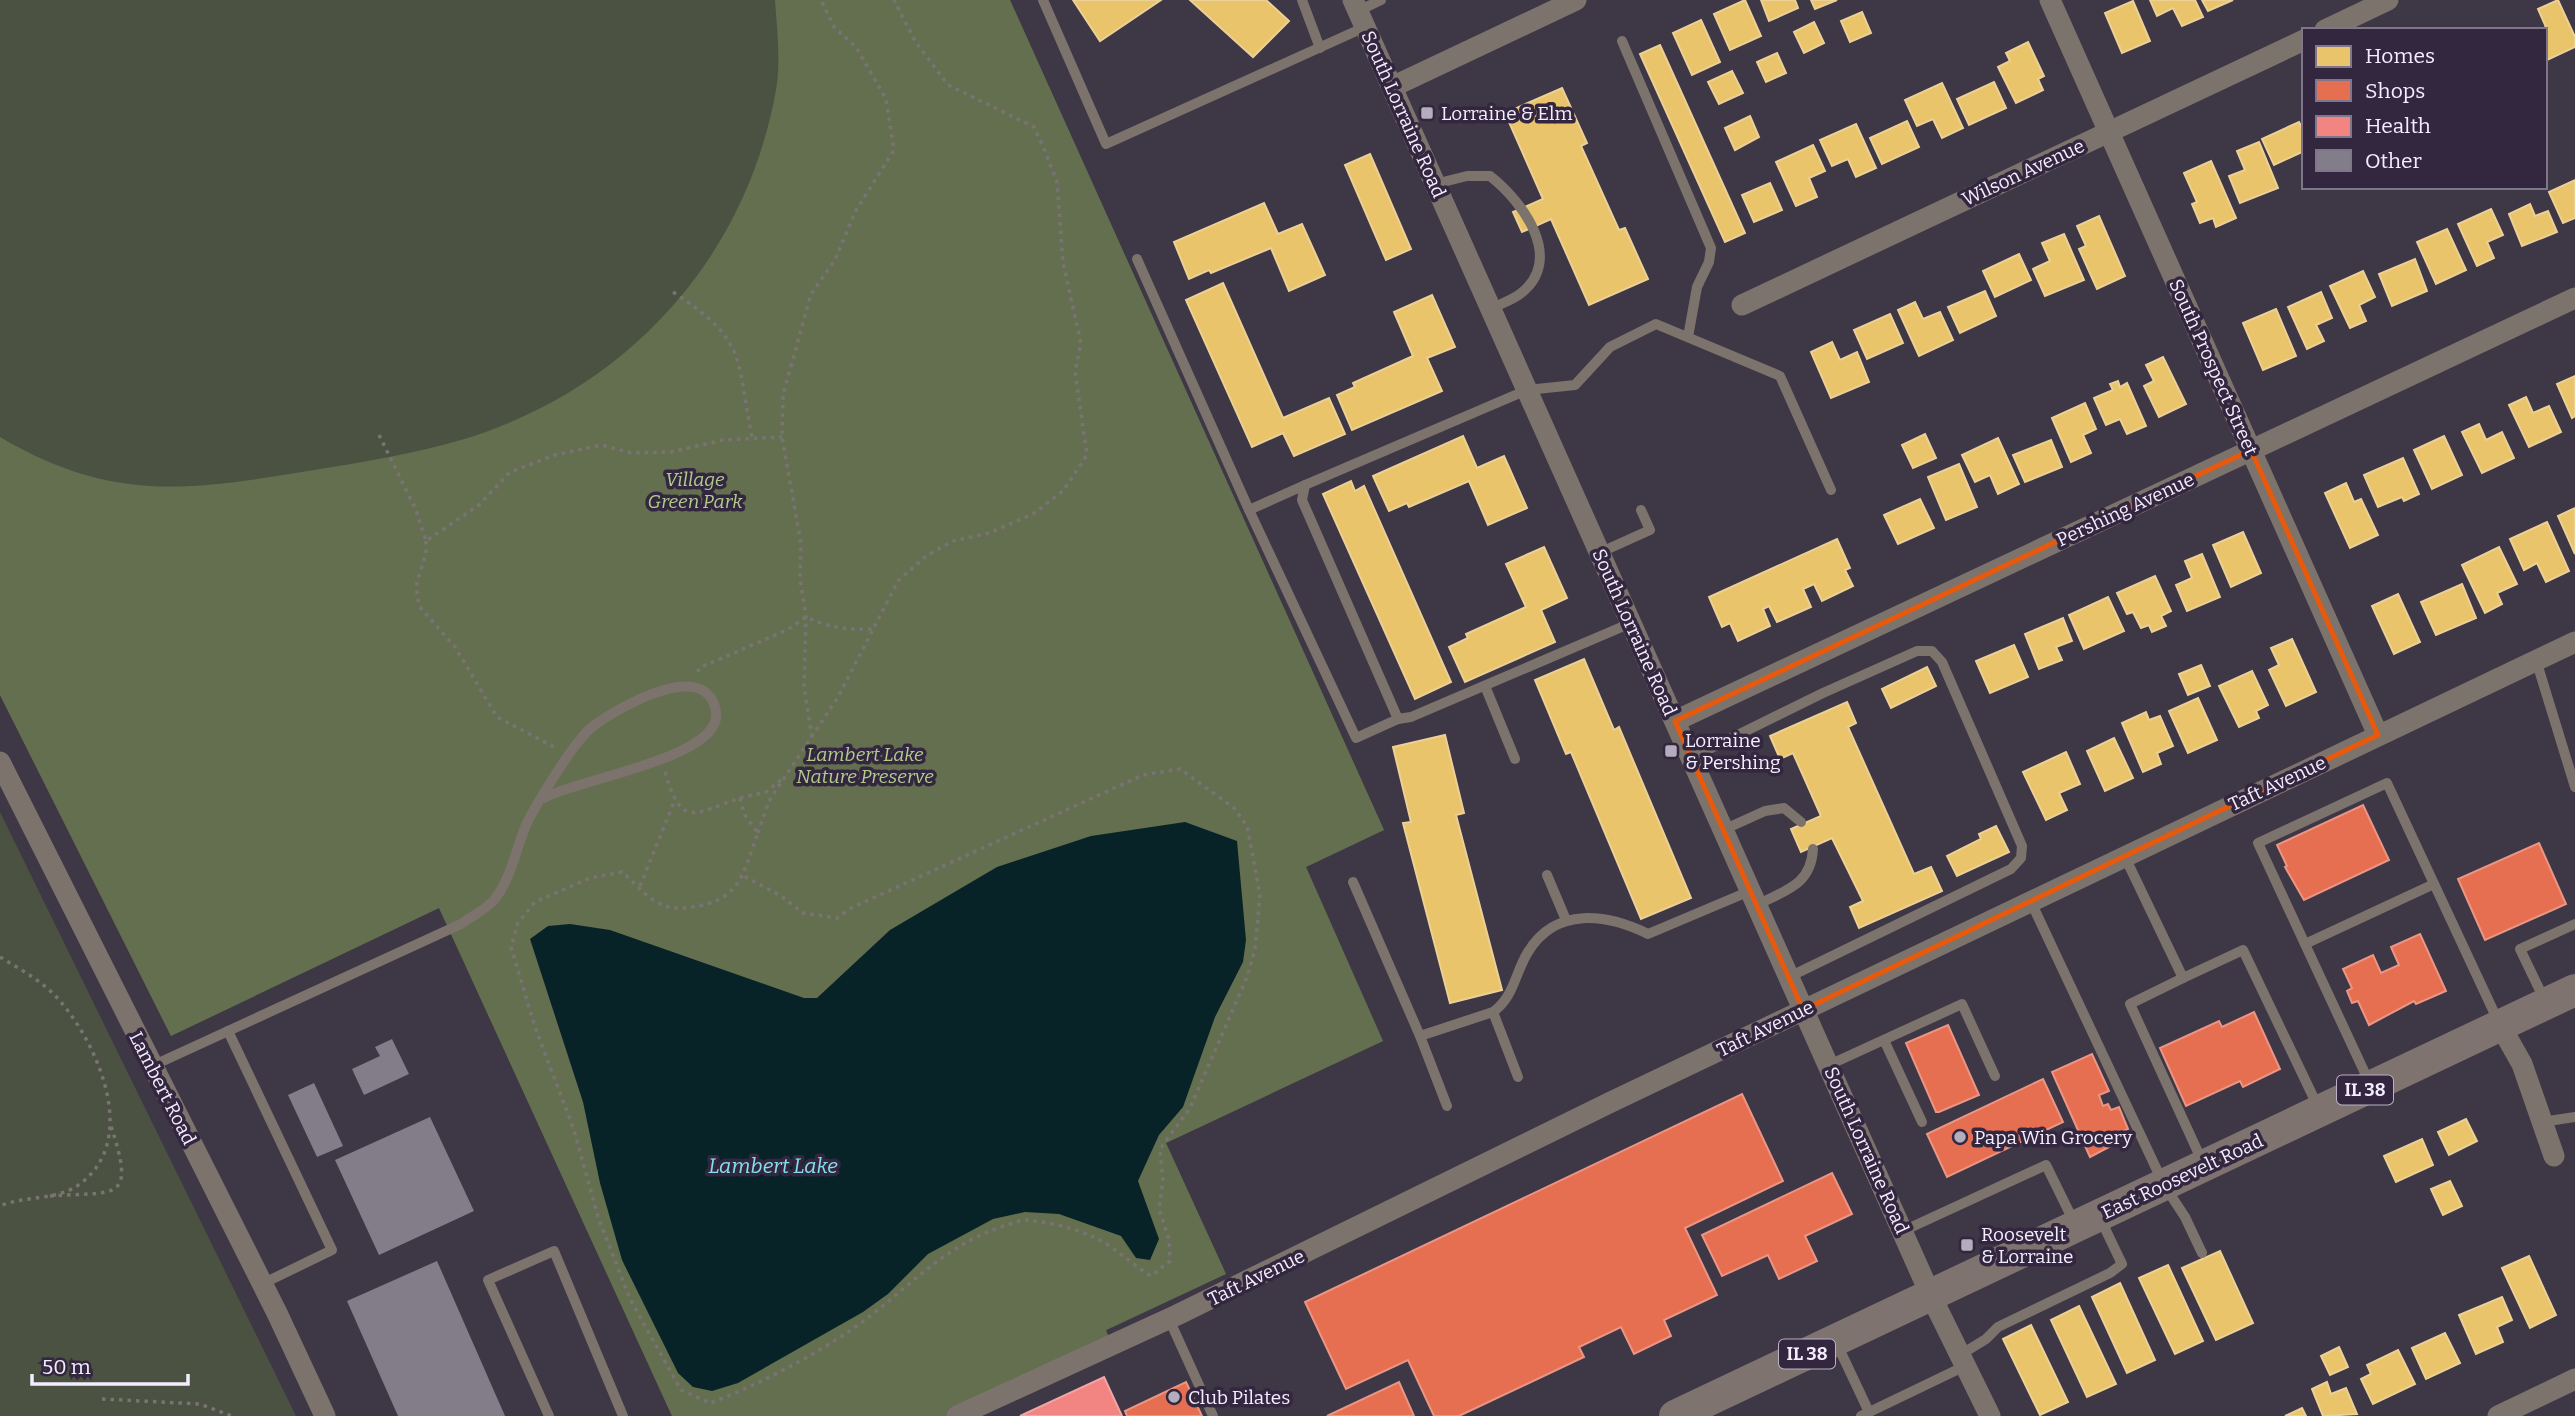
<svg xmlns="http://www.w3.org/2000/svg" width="2575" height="1416" font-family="Bitter,serif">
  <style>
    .green { fill: #4b5241 }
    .forest { fill: #646f50 }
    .water { fill: #082327 }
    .homes { fill: #e9c46a; stroke: #ecd096; stroke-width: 2 }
    .shops { fill: #e76f51; stroke: #eb9585; stroke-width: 2 }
    .health { fill: #f28482; stroke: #f3a4a7; stroke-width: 2 }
    .building { fill: #837d8a }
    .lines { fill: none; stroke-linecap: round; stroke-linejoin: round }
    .path { stroke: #7a7374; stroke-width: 3.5; stroke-dasharray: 3.5 5; stroke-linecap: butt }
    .service { stroke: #7c736d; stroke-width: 10 }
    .minor { stroke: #7c736d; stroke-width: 21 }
    .primary { stroke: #7f7370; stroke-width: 32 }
    .marked { fill: none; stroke: #e8590c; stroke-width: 5; stroke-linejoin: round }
    .poi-dot { fill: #b4adbd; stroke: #332740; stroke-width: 2.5 }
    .labels { text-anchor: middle; stroke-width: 7; stroke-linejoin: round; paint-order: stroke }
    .shield { fill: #332740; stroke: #bab2c5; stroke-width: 2 }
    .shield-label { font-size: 18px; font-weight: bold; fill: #f4edfe }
    .poi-label { font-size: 19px; fill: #f4edfe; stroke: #332740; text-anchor: start }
    .street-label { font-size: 19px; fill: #f4edfe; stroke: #332740 }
    .park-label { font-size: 19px; font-style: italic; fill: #b3cc8c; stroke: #332740 }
    .water-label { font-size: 21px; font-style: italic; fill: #83e0ea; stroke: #332740 }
  </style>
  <rect width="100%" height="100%" fill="#3e3745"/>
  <g class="green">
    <polygon points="0,0 1010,0 1384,830 1306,867 1383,1041 1166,1143 1226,1274 1105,1331 672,1416 439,908 171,1036 0,695"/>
    <polygon points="0,812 296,1416 0,1416"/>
  </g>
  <path class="forest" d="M 775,0 L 1010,0 L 1384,830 L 1306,867 L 1383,1041 L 1166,1143 L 1226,1274 L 1106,1330 L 1111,1342 L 955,1416 L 672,1416 L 439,908 L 171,1036 L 0,695 L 0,437 C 113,504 192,490 314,470 C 363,462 413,454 461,440 C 625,391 746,260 776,90 C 781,61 777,30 775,0 Z"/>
  <polygon class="water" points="1185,822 1237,841 1246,940 1243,962 1215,1017 1183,1107 1159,1135 1138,1181 1159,1239 1150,1260 1136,1258 1121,1236 1059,1214 1025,1212 993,1219 928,1254 888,1294 863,1312 738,1383 712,1391 693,1387 678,1373 622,1260 600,1183 583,1102 530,939 548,926 570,924 610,930 804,998 817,998 890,930 997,867 1091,836"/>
  <g class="homes">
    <polygon points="1073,0 1161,0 1100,41"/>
    <polygon points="1190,0 1266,0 1289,21 1253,57"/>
    <polygon points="1745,0 1761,36 1730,50 1714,14"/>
    <polygon points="1761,0 1795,0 1798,8 1769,21"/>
    <polygon points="1811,0 1837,0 1815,9"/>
    <polygon points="2150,0 2195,0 2203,17 2182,26 2173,8 2157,16"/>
    <polygon points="2202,0 2233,0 2208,11"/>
    <polygon points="2558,0 2575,37 2575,47 2545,61 2545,30 2540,30 2546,27 2538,9"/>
    <polygon points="2133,1 2150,41 2122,53 2105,13"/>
    <polygon points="1862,12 1871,33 1850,42 1841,21"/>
    <polygon points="1701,20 1720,62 1692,75 1673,33"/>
    <polygon points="1814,22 1824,43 1804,53 1794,32"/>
    <polygon points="2028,42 2044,76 2038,79 2043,90 2016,103 1998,67 2010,61 2006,53"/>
    <polygon points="1660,45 1745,233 1725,242 1640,54"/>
    <polygon points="1777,53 1786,73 1766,82 1757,62"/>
    <polygon points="1732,71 1743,93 1719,104 1708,82"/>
    <polygon points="1994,82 2006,108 1969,125 1957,99"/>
    <polygon points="1942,83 1963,128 1942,138 1933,119 1917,126 1905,100"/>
    <polygon points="1562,88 1587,143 1581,146 1619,230 1625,228 1648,279 1589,305 1551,219 1522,232 1513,212 1543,199 1505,113"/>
    <polygon points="1750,116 1759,137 1735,150 1725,128"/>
    <polygon points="1907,121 1919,147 1882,164 1870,138"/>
    <polygon points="2299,122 2304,132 2304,151 2274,165 2262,139"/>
    <polygon points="1856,124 1876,168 1856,177 1848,159 1832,166 1820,140"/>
    <polygon points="2259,142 2278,188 2240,203 2229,176 2245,170 2237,151"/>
    <polygon points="1813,145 1825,171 1809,178 1817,197 1796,206 1776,162"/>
    <polygon points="1370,154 1411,249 1386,260 1345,165"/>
    <polygon points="2211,161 2236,218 2216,227 2213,218 2200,223 2192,204 2197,202 2184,173"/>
    <polygon points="2575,180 2575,218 2563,223 2549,192"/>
    <polygon points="1770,183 1782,210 1754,222 1742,195"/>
    <polygon points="1264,203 1278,234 1302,224 1325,275 1289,291 1271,248 1211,273 1209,270 1189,279 1174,242"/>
    <polygon points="2530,204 2535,216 2548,211 2557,232 2522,246 2509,214"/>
    <polygon points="2491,209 2503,235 2487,242 2494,258 2477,266 2458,224"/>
    <polygon points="2099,216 2125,276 2097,289 2079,249 2086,246 2077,226"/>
    <polygon points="2447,229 2466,270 2436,284 2417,242"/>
    <polygon points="2064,234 2084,280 2045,296 2033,269 2050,261 2042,243"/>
    <polygon points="2019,254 2031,280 1995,297 1983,271"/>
    <polygon points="2415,259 2427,291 2392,306 2379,274"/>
    <polygon points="2363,271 2375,297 2359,305 2366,321 2350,328 2330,286"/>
    <polygon points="1223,283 1283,418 1329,398 1345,434 1294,456 1283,433 1252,447 1186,300"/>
    <polygon points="1985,291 1996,316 1960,333 1948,307"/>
    <polygon points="2321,292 2332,318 2316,325 2324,341 2307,349 2288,307"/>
    <polygon points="1432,295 1455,347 1427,358 1442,391 1352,430 1337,395 1355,387 1353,383 1413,356 1394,312"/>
    <polygon points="1915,302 1923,319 1940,312 1953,340 1919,356 1898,310"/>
    <polygon points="2276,309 2296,356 2263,370 2243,323"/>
    <polygon points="1890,314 1903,343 1867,359 1854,330"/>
    <polygon points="1832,342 1840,360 1857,352 1869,382 1831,398 1811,352"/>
    <polygon points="2163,357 2186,404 2159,417 2144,386 2154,381 2146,365"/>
    <polygon points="2575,376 2575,416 2572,418 2557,384"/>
    <polygon points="2118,381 2120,387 2127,383 2146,426 2127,434 2120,419 2106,425 2094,398 2113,390 2110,384"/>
    <polygon points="2526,397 2533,413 2549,406 2561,432 2529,447 2509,405"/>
    <polygon points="2085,403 2096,429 2083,435 2091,453 2071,462 2052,418"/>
    <polygon points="2479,424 2486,440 2502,432 2514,458 2482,473 2462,432"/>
    <polygon points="1925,434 1936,458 1913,468 1902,445"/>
    <polygon points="1463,436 1477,468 1504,456 1527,508 1488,525 1469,481 1409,507 1407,503 1389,511 1373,476"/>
    <polygon points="2444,436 2462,475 2432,489 2414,450"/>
    <polygon points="1998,438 2019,484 1998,494 1990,475 1975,482 1962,455"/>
    <polygon points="2051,440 2062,467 2025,482 2013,455"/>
    <polygon points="2403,458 2419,494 2404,501 2402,497 2378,507 2364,475"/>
    <polygon points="1959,464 1977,507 1946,520 1928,477"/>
    <polygon points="1351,481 1355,491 1364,486 1451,682 1415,699 1323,494"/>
    <polygon points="2346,483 2354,502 2361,499 2378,535 2350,548 2325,493"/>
    <polygon points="1920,499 1934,528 1898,544 1884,515"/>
    <polygon points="2575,508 2575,554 2558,516"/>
    <polygon points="2547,522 2569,571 2546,582 2537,563 2524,570 2510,539"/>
    <polygon points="2243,532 2261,573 2231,587 2213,545"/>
    <polygon points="1837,539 1850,568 1845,570 1853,586 1822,601 1814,584 1803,589 1811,607 1777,622 1769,606 1763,609 1770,626 1738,641 1730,623 1722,627 1709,597"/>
    <polygon points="1544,547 1567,598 1541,610 1555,642 1465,682 1449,647 1468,638 1466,634 1526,607 1506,564"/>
    <polygon points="2499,547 2517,584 2497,593 2502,604 2485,613 2462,565"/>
    <polygon points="2202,554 2220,597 2187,611 2176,585 2192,578 2185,561"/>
    <polygon points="2155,576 2171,611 2161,616 2166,626 2152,632 2149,625 2141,628 2133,612 2127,614 2117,593"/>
    <polygon points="2462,584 2476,618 2436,635 2421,602"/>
    <polygon points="2398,594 2420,642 2394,654 2372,606"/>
    <polygon points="2108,597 2124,631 2084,649 2069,615"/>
    <polygon points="2063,618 2072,641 2056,647 2062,660 2039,669 2025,634"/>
    <polygon points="2292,639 2316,692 2286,706 2269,670 2279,665 2271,648"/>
    <polygon points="2014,645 2028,677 1990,693 1976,661"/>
    <polygon points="1584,659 1614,730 1619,727 1691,898 1641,919 1571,752 1566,754 1535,680"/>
    <polygon points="2201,665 2210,686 2188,695 2179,674"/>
    <polygon points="1927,667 1936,686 1891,708 1882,689"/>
    <polygon points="2252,671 2268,705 2256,711 2259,718 2239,727 2219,686"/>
    <polygon points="2198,698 2217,740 2188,753 2169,711"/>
    <polygon points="1847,702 1856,723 1848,727 1914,874 1931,867 1942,891 1859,928 1850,907 1863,901 1832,838 1801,852 1791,829 1821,816 1793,753 1780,759 1770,736"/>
    <polygon points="2146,712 2149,720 2160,716 2173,746 2157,753 2161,764 2143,772 2122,723"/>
    <polygon points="1445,735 1464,813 1456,815 1502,990 1450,1003 1403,823 1411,822 1393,747"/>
    <polygon points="2114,738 2133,778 2105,791 2087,751"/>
    <polygon points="2066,752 2080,784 2059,793 2067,810 2046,820 2023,772"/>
    <polygon points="1996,826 2009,852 1957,876 1947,856 1981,839 1979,834"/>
    <polygon points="2466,1119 2477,1141 2449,1155 2438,1132"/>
    <polygon points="2422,1139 2433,1165 2396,1182 2384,1156"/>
    <polygon points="2450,1181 2462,1206 2443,1215 2431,1189"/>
    <polygon points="2220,1251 2253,1323 2216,1340 2182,1268"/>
    <polygon points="2529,1256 2556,1315 2530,1328 2502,1268"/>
    <polygon points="2168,1265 2203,1341 2175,1354 2139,1278"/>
    <polygon points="2120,1283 2155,1360 2127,1373 2092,1297"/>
    <polygon points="2502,1297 2512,1320 2497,1327 2503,1342 2476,1354 2459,1315"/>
    <polygon points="2079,1306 2116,1384 2087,1397 2051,1320"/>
    <polygon points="2031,1325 2068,1402 2040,1415 2003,1339"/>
    <polygon points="2445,1333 2460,1363 2426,1379 2412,1348"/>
    <polygon points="2339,1347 2348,1367 2330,1375 2321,1356"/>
    <polygon points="2398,1350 2415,1384 2373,1404 2361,1379 2371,1374 2367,1365"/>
    <polygon points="2327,1382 2331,1394 2346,1388 2357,1414 2323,1416 2312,1389"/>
    <polygon points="2302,1408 2306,1416 2285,1416"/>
  </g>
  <g class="shops">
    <polygon points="2363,805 2389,860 2304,900 2285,867 2287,866 2277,845"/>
    <polygon points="2539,843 2566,904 2485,940 2458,879"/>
    <polygon points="2420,934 2446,991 2416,1004 2414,1001 2369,1025 2358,1001 2352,1003 2347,991 2352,988 2343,969 2373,955 2381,973 2399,965 2391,947"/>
    <polygon points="2254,1012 2280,1069 2243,1087 2240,1081 2186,1106 2160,1048 2219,1021 2222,1027"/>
    <polygon points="1948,1025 1979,1095 1939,1112 1936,1112 1906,1043"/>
    <polygon points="2092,1054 2109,1091 2099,1095 2103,1106 2108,1104 2111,1110 2119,1107 2128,1129 2121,1132 2124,1139 2090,1157 2052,1072"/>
    <polygon points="2043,1079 2063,1122 1947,1177 1927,1134"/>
    <polygon points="1742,1094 1783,1181 1685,1228 1717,1295 1664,1320 1671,1336 1634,1354 1621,1327 1579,1347 1584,1357 1459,1416 1434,1416 1408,1360 1346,1389 1305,1302"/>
    <polygon points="1832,1173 1852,1214 1805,1236 1817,1261 1779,1279 1768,1255 1722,1276 1702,1235"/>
    <polygon points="1186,1382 1202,1416 1127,1416 1125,1411"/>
    <polygon points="1399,1382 1414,1416 1327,1416"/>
  </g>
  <polygon class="health" points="1104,1377 1122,1416 1020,1416"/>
  <g class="building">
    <polygon points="392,1039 409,1074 364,1095 352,1069 380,1056 375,1047"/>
    <polygon points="314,1083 343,1146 317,1157 288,1095"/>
    <polygon points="430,1117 474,1211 379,1255 335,1160"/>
    <polygon points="437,1261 505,1416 398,1416 347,1301"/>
  </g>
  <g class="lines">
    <g class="path">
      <path d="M 673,292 C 748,341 736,358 752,437"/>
      <polyline points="379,435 416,510 426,541 479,505 510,472 555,455 602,445 631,453 671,452 723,440 782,437"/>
      <polyline points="426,541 426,553 416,586 419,606 455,647 497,717 556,748"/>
      <path d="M 698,672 L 699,668 L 787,630 L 806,617 C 829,628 849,630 874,629"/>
      <polyline points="812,737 804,687 806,617 800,579 801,543 782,437 783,395 811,294 835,260 855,212 894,150 886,99 856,47 834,27 821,0"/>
      <path d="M 665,772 C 682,829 693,814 740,798 L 744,814 L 758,833 C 742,875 741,901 691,907 C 677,909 668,909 655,901 C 643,894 633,881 622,872 L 590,878 L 535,902 L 518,923 L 511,947 L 535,1027 L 574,1130 L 598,1217 L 630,1299 L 681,1390 L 710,1403 C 752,1388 811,1357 848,1332 C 901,1297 938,1248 1001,1227 C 1009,1225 1018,1220 1026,1220 C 1052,1222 1087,1231 1108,1245 C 1123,1255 1136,1267 1151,1276 L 1170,1261 L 1169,1240 L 1159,1208 L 1163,1181 L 1160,1149 L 1190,1108 L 1247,977 L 1255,949 L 1260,895 L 1247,826 L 1234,808 L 1180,769 L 1143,775 L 851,908 L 837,918 L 803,913 L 781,896 L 740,874"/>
      <polyline points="740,798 766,792 782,779"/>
      <polyline points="758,833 769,801 838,697 898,581 926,556 953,541 989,533 1033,514 1063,491 1087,455 1075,372 1081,343 1063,263 1057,182 1045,151 1034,127 948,85 915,41 894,0"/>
      <polyline points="640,886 674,802"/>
      <path d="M 0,957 C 21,970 43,981 60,1001 C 99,1046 141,1143 77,1186 C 56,1200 23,1196 0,1206"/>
      <path d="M 50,1196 C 117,1191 137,1204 110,1123"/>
      <polyline points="102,1399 200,1404 232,1416"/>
    </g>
    <g class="service">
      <polyline points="1043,0 1106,144 1365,27"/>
      <polyline points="1302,0 1320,48"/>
      <polyline points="1358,11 1381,0"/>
      <polyline points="1622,41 1711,248 1709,262 1697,287 1688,337"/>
      <path d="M 1435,184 L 1467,176 L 1490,176 C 1522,201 1566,259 1520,294 C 1512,300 1500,304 1491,309"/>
      <polyline points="1137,259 1249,510 1305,485"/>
      <polyline points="1249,510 1356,738 1398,719"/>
      <polyline points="1599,553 1650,530 1641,510"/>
      <polyline points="1631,623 1411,717 1398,719 1302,500 1305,485 1527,390 1575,385 1610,347 1656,324 1780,376 1831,490"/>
      <polyline points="2536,660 2575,787"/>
      <polyline points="1485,686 1515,759"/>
      <polyline points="1691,758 1823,693 1917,651 1932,651 1942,662 2022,846 2021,858 2011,869 1789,977"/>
      <polyline points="1723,830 1765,811 1784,808 1801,822"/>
      <polyline points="2124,855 2183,978 2243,950 2319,1109"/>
      <polyline points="1547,875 1566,920"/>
      <polyline points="1353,882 1420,1036"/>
      <polyline points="2031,902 2164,1185 2185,1217 2202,1253"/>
      <path d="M 1757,905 C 1786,890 1811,885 1813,849"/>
      <polyline points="2305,944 2434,884"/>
      <polyline points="2183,978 2130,1004 2203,1163"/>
      <polyline points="2545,1001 2520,949 2575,924"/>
      <polyline points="228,1031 332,1250 262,1284"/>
      <polyline points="1884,1040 1922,1122"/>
      <polyline points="1829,1065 1962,1004 1995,1076"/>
      <path d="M 152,1066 L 461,924 C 472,916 487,909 495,899 C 511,878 516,849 526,825 C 535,806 575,740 591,728 C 615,709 707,655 716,712 C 723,758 577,779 544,798"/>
      <path d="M 1518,1077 L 1493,1012 C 1514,997 1515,973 1528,952 C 1556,906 1607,914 1648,934 L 1750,891"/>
      <polyline points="2370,1084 2258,843 2387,783 2499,1023"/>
      <polyline points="1447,1106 1420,1036 1493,1012"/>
      <polyline points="2542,1122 2575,1117"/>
      <polyline points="1903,1231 2046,1165 2075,1224"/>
      <polyline points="1169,1319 1213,1416"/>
      <polyline points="1836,1342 1869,1412"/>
      <polyline points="1960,1355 1986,1339 1998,1327 2110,1273 2122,1264 2100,1218"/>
      <polyline points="549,1416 488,1280 554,1251 623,1416"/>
      <polyline points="1861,1416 1965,1366"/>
    </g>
    <g class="minor">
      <polyline points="1353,0 1931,1296 1990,1416"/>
      <polyline points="2050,0 2378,735"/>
      <polyline points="2325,30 2388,0"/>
      <polyline points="1392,87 1576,0"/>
      <polyline points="1742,305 2304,40"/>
      <polyline points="1675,721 2575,298"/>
      <polyline points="0,762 277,1313 325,1416"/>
      <polyline points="2500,1025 2522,1064 2554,1156"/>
      <polyline points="957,1416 1177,1315 1609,1103 2575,642"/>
      <polyline points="2498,1416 2575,1379"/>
    </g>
    <polyline class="primary" points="1675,1416 2575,990"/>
  </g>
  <path class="marked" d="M 2251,450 L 2378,735 L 1803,1010 L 1675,721 Z"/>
  <g class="poi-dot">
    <rect x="1420" y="106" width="14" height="14" rx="3.5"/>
    <rect x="1664" y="744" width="14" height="14" rx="3.5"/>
    <circle cx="1960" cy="1137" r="7"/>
    <rect x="1960" y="1238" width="14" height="14" rx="3.5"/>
    <circle cx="1174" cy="1397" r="7"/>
  </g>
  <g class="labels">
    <g class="shield">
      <rect x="2337" y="1075.5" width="56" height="29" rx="5"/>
      <rect x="1779" y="1339.5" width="56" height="29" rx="5"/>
    </g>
    <g class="shield-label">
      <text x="2365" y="1096">IL 38</text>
      <text x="1807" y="1360">IL 38</text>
    </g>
    <g class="poi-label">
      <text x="1441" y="120">Lorraine &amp; Elm</text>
      <text x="1685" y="747">Lorraine<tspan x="1685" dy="22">&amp; Pershing</tspan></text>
      <text x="1974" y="1144">Papa Win Grocery</text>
      <text x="1981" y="1241">Roosevelt<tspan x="1981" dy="22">&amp; Lorraine</tspan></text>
      <text x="1188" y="1404">Club Pilates</text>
    </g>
    <g class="street-label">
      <text transform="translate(1404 114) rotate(66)" y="7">South Lorraine Road</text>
      <text transform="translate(2023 172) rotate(-25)" y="7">Wilson Avenue</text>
      <text transform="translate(2214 367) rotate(66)" y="7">South Prospect Street</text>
      <text transform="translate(2125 509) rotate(-25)" y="7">Pershing Avenue</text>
      <text transform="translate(1635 632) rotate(66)" y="7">South Lorraine Road</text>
      <text transform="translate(2277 783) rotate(-25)" y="7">Taft Avenue</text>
      <text transform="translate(1765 1028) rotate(-26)" y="7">Taft Avenue</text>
      <text transform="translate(163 1088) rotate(63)" y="7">Lambert Road</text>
      <text transform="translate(1867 1150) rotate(66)" y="7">South Lorraine Road</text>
      <text transform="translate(2182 1176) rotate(-25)" y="7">East Roosevelt Road</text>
      <text transform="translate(1256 1277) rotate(-26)" y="7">Taft Avenue</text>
    </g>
    <g class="park-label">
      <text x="695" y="486">Village<tspan x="695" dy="22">Green Park</tspan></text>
      <text x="865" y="761">Lambert Lake<tspan x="865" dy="22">Nature Preserve</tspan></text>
    </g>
    <g class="water-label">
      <text x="773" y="1173">Lambert Lake</text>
    </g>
  </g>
  <rect x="2302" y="28" width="245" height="161" fill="#332740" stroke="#80768c" stroke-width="2"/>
  <rect x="2316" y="46" width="35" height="21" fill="#e9c46a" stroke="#80768c" stroke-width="2"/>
  <text x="2365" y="63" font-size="21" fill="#f4edfe">Homes</text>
  <rect x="2316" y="80" width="35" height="21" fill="#e76f51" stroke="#80768c" stroke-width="2"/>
  <text x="2365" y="98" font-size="21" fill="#f4edfe">Shops</text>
  <rect x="2316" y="116" width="35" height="21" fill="#f28482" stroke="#80768c" stroke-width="2"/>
  <text x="2365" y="133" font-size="21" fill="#f4edfe">Health</text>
  <rect x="2316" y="150" width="35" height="21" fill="#837d8a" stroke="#80768c" stroke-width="2"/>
  <text x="2365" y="168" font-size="21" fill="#f4edfe">Other</text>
  <path d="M32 1374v10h156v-10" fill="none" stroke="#f4edfe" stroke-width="3.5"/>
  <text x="42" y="1374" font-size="21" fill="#f4edfe" stroke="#332740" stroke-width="5" paint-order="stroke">50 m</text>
</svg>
